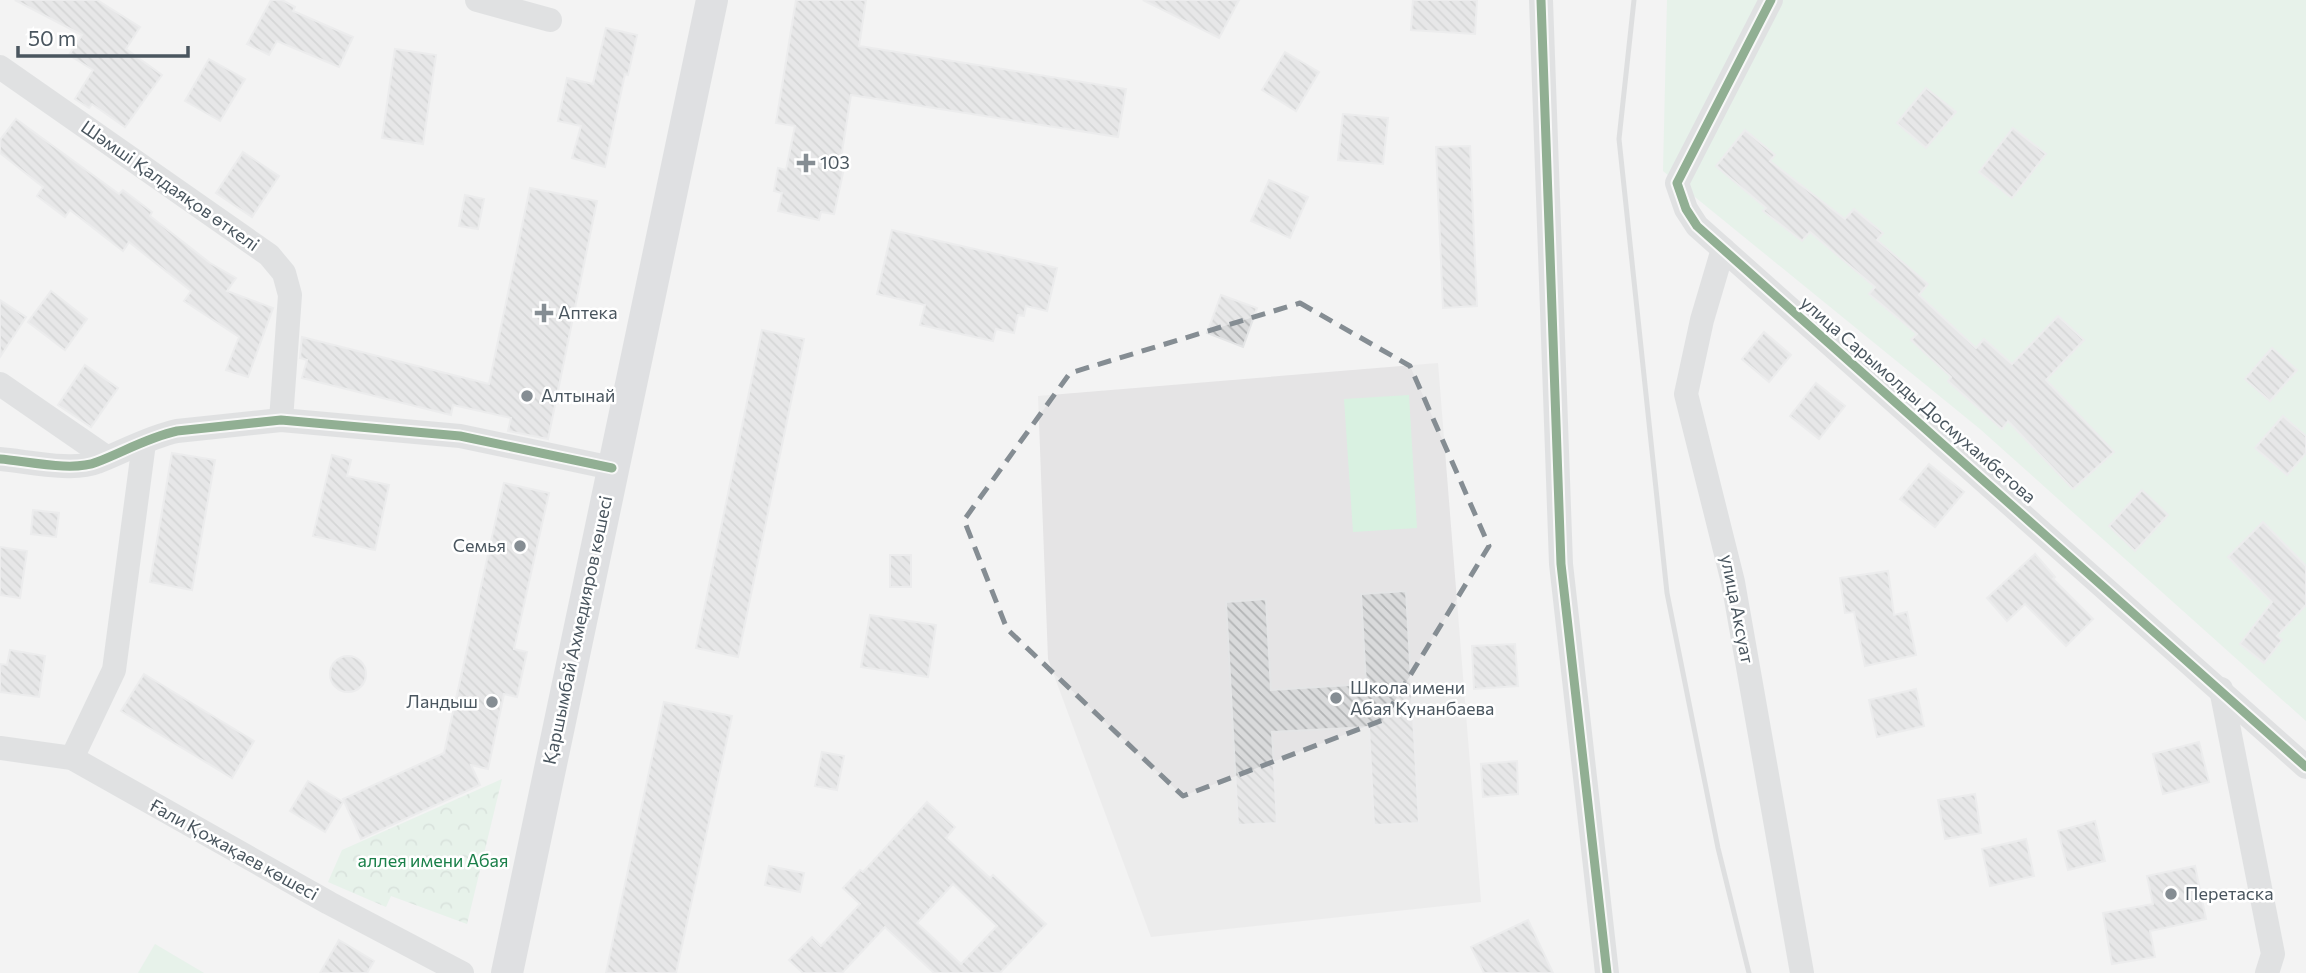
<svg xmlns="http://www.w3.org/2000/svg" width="2306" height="973" font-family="Commissioner,sans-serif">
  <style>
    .education { fill: #e5e4e5 }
    .forest { fill: url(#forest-crowns) }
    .garden { fill: #d9f1e1 }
    .building { fill: url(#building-back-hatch); stroke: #e4e5e6; stroke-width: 2; fill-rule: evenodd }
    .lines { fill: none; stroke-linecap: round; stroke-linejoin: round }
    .minor { stroke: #cacdcf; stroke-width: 24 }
    .major { stroke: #c8cbce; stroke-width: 32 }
    .rail { stroke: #c6c8ca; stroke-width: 5 }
    .cycleway-casing { stroke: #fff; stroke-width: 13 }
    .cycleway { stroke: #1b5e20; stroke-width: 9 }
    .marked { fill: none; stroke: #858d93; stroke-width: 5; stroke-dasharray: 14 9; stroke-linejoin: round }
    .poi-dot { fill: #858d93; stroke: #fff; stroke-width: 2.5 }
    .labels { text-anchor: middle; stroke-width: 5; stroke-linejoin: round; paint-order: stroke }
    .poi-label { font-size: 18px; fill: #4a565f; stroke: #fff; text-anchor: start }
    .street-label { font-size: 18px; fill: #4a565f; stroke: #fff }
    .park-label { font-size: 18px; fill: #1b804a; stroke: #fff }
  </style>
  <defs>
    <pattern id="forest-crowns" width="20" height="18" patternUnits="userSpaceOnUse" patternTransform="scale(1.75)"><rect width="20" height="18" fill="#d9f1e1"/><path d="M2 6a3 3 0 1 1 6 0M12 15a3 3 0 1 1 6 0" fill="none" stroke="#bcd1c3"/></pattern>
    <pattern id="building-back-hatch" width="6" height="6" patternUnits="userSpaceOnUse" patternTransform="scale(1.75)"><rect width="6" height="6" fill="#d9dadb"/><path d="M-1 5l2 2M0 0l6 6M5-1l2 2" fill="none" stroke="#b2b4b5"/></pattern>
  </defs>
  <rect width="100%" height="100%" fill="#f3f3f3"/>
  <polygon class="education" points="1438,363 1481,902 1151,937 1048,659 1038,396"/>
  <polygon class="forest" points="502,779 467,924 391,896 386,907 328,882 342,850"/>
  <g class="garden">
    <polygon points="1667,0 2306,0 2306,721 1980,429 1663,171"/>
    <polygon points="1409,395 1417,528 1353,532 1344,399"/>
    <polygon points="155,944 204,973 138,973"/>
  </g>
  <g class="building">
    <polygon points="15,0 97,0 140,27 126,49 162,75 125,127 92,104 89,108 75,99 93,70 69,55 82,35"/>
    <polygon points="271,0 282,0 295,7 293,11 353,37 339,67 277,41 269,55 247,44"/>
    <polygon points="796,0 866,0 859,46 1126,89 1118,137 851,95 841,158 846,159 834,214 821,212 819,220 778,211 782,193 774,191 778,168 786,170 795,126 776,123"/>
    <polygon points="1143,0 1239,0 1219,38"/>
    <polygon points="1413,0 1477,0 1475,34 1411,30"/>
    <polygon points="606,28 637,35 628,75 625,74 605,167 572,158 581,126 558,121 567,78 593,84"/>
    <polygon points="395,49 436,55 423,144 382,138"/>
    <polygon points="1285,52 1319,72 1296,111 1262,90"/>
    <polygon points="209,59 245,79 220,121 185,101"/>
    <polygon points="1926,88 1956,112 1926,148 1897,123"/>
    <polygon points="1343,114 1388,118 1383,164 1338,160"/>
    <polygon points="16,119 119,194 123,190 152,212 150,216 210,263 236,278 227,291 273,308 248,377 226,370 239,337 184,301 191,291 129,242 123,251 70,210 65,217 37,196 43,187 0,153 0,140"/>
    <polygon points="2013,128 2046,154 2012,198 1979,172"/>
    <polygon points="1745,130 1775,155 1770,161 1845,219 1854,209 1883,233 1877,240 1928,284 1919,295 1976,348 1984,339 2012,364 2058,316 2084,340 2046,380 2114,452 2073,489 2008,421 2002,429 1948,381 1951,377 1911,340 1917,334 1869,294 1875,287 1810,232 1802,241 1763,211 1766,208 1716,166"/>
    <polygon points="1470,146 1477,306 1443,308 1436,147"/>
    <polygon points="243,152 279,176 252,217 216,193"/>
    <polygon points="1269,180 1308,197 1290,238 1251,221"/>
    <polygon points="530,188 597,201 548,439 508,431 511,418 453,405 451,415 302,378 307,360 300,358 302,337 489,384"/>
    <polygon points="465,195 484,199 478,229 459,226"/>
    <polygon points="892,230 1057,268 1047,311 1026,306 1024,316 1018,315 1014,333 996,329 993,341 920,325 925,305 877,294"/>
    <polygon points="51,291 87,319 65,350 28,322"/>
    <polygon points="1221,295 1257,308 1243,347 1207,333"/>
    <polygon points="0,300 26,317 0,357"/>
    <polygon points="762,330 804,339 738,657 696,648"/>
    <polygon points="1764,332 1791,355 1769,382 1742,359"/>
    <polygon points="2272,348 2297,370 2270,401 2245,379"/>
    <polygon points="85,365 118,388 91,427 58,405"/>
    <polygon points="1816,383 1845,406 1819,439 1790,416"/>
    <polygon points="2283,416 2306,436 2306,453 2287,475 2255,448"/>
    <polygon points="172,453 215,460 192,590 150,582"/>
    <polygon points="332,455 351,460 347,476 389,485 375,550 313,536"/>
    <polygon points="1929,464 1964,492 1935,527 1900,499"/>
    <polygon points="504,483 549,493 514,649 527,652 517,697 504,694 488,769 471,765 480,785 361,839 343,799 444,753"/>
    <polygon points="2142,490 2168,515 2135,551 2109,526"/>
    <polygon points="33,510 59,513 56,537 31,534"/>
    <polygon points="2263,522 2306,566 2306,605 2277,636 2282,640 2264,663 2240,644 2272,602 2228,557"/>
    <polygon points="0,547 27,551 20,598 0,595"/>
    <polygon points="2035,554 2055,577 2053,579 2093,619 2066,646 2025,604 2007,621 1987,598"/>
    <rect x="890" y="555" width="21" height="32"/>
    <polygon points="1888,571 1894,615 1907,612 1916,655 1865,666 1854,612 1845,613 1840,578"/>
    <polygon points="1406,591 1419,823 1374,825 1369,727 1272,732 1277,823 1238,825 1226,602 1266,599 1271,690 1366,684 1361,594"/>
    <polygon points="870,615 936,625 928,677 861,667"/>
    <polygon points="1515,644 1518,686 1474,689 1472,646"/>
    <polygon points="10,650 45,656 39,697 0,692 0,664 7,665"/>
    <circle cx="348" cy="674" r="18"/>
    <polygon points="144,674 254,741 232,778 121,711"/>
    <polygon points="1916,689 1924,726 1877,737 1869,700"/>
    <polygon points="664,702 732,716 676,973 606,973"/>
    <polygon points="2199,742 2209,782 2163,794 2153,754"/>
    <polygon points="822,752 844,756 837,790 815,786"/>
    <polygon points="1517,761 1518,794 1483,797 1481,764"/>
    <polygon points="308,781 343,802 325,832 290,811"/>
    <polygon points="1975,794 1981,833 1945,839 1938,800"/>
    <path d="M 927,802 L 955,827 L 946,838 L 990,878 L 993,875 L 1046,924 L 1000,973 L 934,973 L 885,927 L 842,973 L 803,973 L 789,960 L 812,937 L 821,946 L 860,904 L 843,888 L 860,870 L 863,872 ZM 953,884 L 997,926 L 961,964 L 917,923 Z"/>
    <polygon points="2095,821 2105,861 2068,870 2058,831"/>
    <polygon points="2026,839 2034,876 1990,886 1982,849"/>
    <polygon points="769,866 804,873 800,892 765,885"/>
    <polygon points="2195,866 2206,919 2150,931 2155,957 2112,964 2103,913 2153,904 2147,876"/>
    <polygon points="1528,920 1553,973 1484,973 1471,947"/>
    <polygon points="339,940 374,961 367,973 320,973"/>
  </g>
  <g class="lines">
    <g class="minor">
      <polyline points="477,0 550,20"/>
      <polyline points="1541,0 1561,564 1607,973"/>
      <polyline points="1771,0 1677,183 1686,209 1697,226 2306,767"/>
      <polyline points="0,67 269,255 284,273 290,295 281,420"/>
      <polyline points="1723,249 1702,320 1686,394 1733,582 1802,973"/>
      <polyline points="0,384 106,457"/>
      <path d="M 0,459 C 26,461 73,472 97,462 C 123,452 149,437 177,431 L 281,420 L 460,436 L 612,468"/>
      <polyline points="2221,689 2273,954 2267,973"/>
      <polyline points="0,748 72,758 329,903 462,973"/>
      <polyline points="72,758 114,670 144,443"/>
    </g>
    <polyline class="major" points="507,973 712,0"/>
    <polyline class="rail" points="1634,0 1619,139 1667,593 1718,848 1749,973"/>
    <defs>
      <g id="cycleway">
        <polyline points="1541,0 1561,564 1607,973"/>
        <polyline points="1771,0 1677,183 1686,209 1697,226 2306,767"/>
        <path d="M 0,459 C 26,461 73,472 97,462 C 123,452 149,437 177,431 L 281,420 L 460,436 L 612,468"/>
      </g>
    </defs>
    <use href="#cycleway" class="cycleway-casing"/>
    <use href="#cycleway" class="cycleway"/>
  </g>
  <path d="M0 0H2306V973H0ZM 1300,303 L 1410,366 L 1489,546 L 1383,720 L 1183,796 L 1007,629 L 964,520 L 1070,373 Z" fill="#f3f3f3" fill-opacity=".55" fill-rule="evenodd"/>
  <path class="marked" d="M 1300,303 L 1410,366 L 1489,546 L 1383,720 L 1183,796 L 1007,629 L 964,520 L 1070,373 Z"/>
  <g class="poi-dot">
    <path d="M802.5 152.5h7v7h7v7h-7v7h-7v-7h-7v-7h7z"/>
    <path d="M540.5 302.5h7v7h7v7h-7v7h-7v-7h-7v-7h7z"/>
    <circle cx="527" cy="396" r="7"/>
    <circle cx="520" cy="546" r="7"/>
    <circle cx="1336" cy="698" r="7"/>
    <circle cx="492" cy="702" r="7"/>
    <circle cx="2171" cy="894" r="7"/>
  </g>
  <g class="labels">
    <g class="poi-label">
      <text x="820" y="169">103</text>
      <text x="558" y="319">Аптека</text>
      <text x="541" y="402">Алтынай</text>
      <text x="506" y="552" text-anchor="end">Семья</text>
      <text x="1350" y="694">Школа имени<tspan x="1350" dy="21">Абая Кунанбаева</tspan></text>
      <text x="478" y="708" text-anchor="end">Ландыш</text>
      <text x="2185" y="900">Перетаска</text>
    </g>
    <g class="street-label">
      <text transform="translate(170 186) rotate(35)" y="6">Шәмші Қалдаяқов өткелі</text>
      <text transform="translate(1918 400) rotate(41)" y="6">улица Сарымолды Досмухамбетова</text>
      <text transform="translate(1737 609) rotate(79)" y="6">улица Аксуат</text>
      <text transform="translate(578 630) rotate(-78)" y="6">Қаршымбай Ахмедияров көшесі</text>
      <text transform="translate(234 850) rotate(29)" y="6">Ғали Қожақаев көшесі</text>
    </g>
    <g class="park-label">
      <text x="433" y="867">аллея имени Абая</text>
    </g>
  </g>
  <path d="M18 46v10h170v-10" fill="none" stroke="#4a565f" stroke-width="3.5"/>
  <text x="28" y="46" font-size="21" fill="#4a565f" stroke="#ffffff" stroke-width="5" paint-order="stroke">50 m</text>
</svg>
